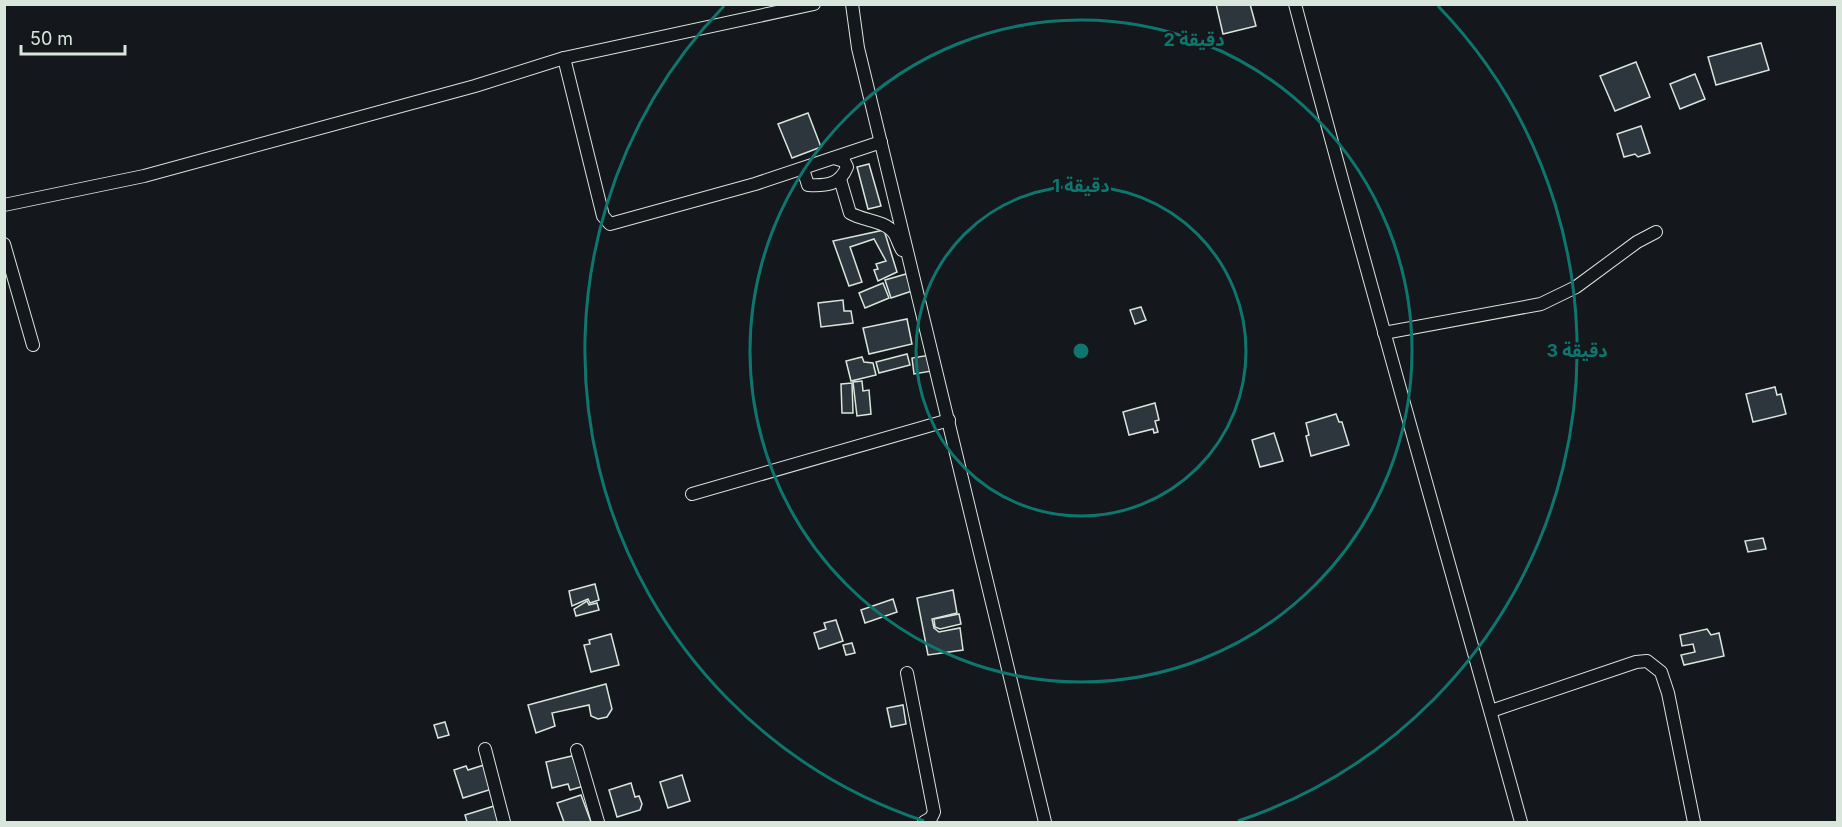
<svg xmlns="http://www.w3.org/2000/svg" width="1842" height="827" font-family="Inter,'Noto Sans Arabic',sans-serif">
  <style>
    .building { fill: #2c363c; stroke: #d8e6dc; stroke-width: 1.5 }
    .lines { fill: none; stroke-linecap: round; stroke-linejoin: round }
    .street-casing { stroke: #d8e6dc; stroke-width: 14 }
    .street { stroke: #14181c; stroke-width: 12 }
    .ring { fill: none; stroke: #0f766e; stroke-width: 3 }
    .centre { fill: #0f766e; stroke: #14181c; stroke-width: 3 }
    .ring-label { font-size: 18px; text-anchor: middle; font-weight: bold; fill: #0f766e; stroke: #14181c; stroke-width: 4.5; stroke-linejoin: round; paint-order: stroke }
  </style>
  <rect width="100%" height="100%" fill="#14181c"/>
  <g class="building">
    <polygon points="1216,4 1250,4 1256,26 1223,34"/>
    <polygon points="1761,43 1769,70 1716,85 1708,57"/>
    <polygon points="1636,62 1650,97 1615,111 1600,76"/>
    <polygon points="1695,74 1705,99 1680,109 1670,84"/>
    <polygon points="808,113 821,147 792,158 778,124"/>
    <polygon points="1641,126 1650,153 1638,157 1635,154 1624,157 1617,134"/>
    <polygon points="869,164 881,206 868,209 857,167"/>
    <polygon points="884,230 897,272 878,281 874,270 878,269 876,264 886,261 874,239 850,247 862,282 849,286 833,241"/>
    <polygon points="906,274 912,291 891,298 885,280"/>
    <polygon points="883,283 889,298 865,308 859,293"/>
    <polygon points="843,300 844,311 851,311 853,323 821,327 818,303"/>
    <polygon points="1141,307 1146,320 1135,324 1130,310"/>
    <polygon points="907,319 912,344 869,354 863,328"/>
    <polygon points="907,354 910,365 879,373 876,362"/>
    <polygon points="930,355 932,371 914,374 912,358"/>
    <polygon points="862,357 864,362 873,363 876,375 851,381 846,361"/>
    <polygon points="862,381 863,391 869,390 871,414 857,416 853,382"/>
    <polygon points="852,383 853,413 842,413 841,384"/>
    <polygon points="1775,387 1777,395 1781,394 1786,414 1753,422 1746,394"/>
    <polygon points="1155,403 1159,420 1155,421 1158,432 1154,433 1153,429 1129,435 1123,412"/>
    <polygon points="1336,414 1339,422 1342,422 1349,445 1311,456 1306,436 1309,435 1306,423"/>
    <polygon points="1274,433 1283,461 1260,467 1252,440"/>
    <polygon points="1763,538 1766,549 1748,552 1745,541"/>
    <polygon points="595,584 599,600 590,603 588,599 572,606 569,591"/>
    <polygon points="953,590 957,613 932,619 934,628 939,632 960,628 963,650 928,655 917,598"/>
    <polygon points="893,599 897,612 865,623 861,610"/>
    <polygon points="587,601 589,605 597,603 599,610 576,616 574,609"/>
    <polygon points="959,614 961,624 940,629 935,627 934,619"/>
    <polygon points="836,620 843,641 819,649 814,633 826,629 824,623"/>
    <polygon points="1707,629 1711,635 1719,633 1724,656 1684,665 1681,655 1695,652 1693,644 1682,646 1680,635"/>
    <polygon points="611,634 619,665 591,672 584,645 590,644 589,640"/>
    <polygon points="852,643 855,653 846,655 843,645"/>
    <polygon points="606,684 612,709 607,717 598,719 591,716 589,705 552,713 555,726 536,733 528,705"/>
    <polygon points="903,705 906,724 891,727 887,708"/>
    <polygon points="445,722 449,735 438,738 434,725"/>
    <polygon points="572,756 584,786 570,790 568,784 552,788 546,762"/>
    <polygon points="484,765 492,789 463,798 454,770 466,766 468,770"/>
    <polygon points="682,775 690,801 668,808 660,782"/>
    <polygon points="631,783 635,797 639,796 642,804 640,810 617,817 609,790"/>
    <polygon points="581,795 591,822 564,822 557,803"/>
    <polygon points="494,806 499,822 467,822 465,815"/>
  </g>
  <g class="lines">
    <defs>
      <g id="street">
        <polyline points="852,4 858,48 1045,822"/>
        <path d="M 1295,4 C 1367,278 1446,550 1521,822"/>
        <polyline points="564,58 603,216 610,224 755,184 881,142"/>
        <path d="M 803,169 L 808,185 C 826,186 840,185 847,167 L 844,161 L 834,158"/>
        <path d="M 840,179 L 850,213 C 863,221 885,220 894,233 C 897,238 899,245 902,250"/>
        <polyline points="4,205 144,176 475,86 564,58 814,4"/>
        <polyline points="4,244 33,345"/>
        <polyline points="1384,333 1541,304 1576,287 1637,242 1656,232"/>
        <polyline points="692,494 949,420"/>
        <polyline points="907,673 934,812 931,818 924,822"/>
        <polyline points="1491,711 1636,662 1647,661 1661,672 1668,693 1694,822"/>
        <polyline points="485,749 504,822"/>
        <polyline points="577,750 598,822"/>
      </g>
    </defs>
    <use href="#street" class="street-casing"/>
    <use href="#street" class="street"/>
  </g>
  <g class="ring">
    <circle cx="1081" cy="351" r="165"/>
    <circle cx="1081" cy="351" r="331"/>
    <path d="M924 821A496 496 0 0 1 724 6M1438 6A496 496 0 0 1 1238 821"/>
  </g>
  <circle cx="1081" cy="351" r="9" class="centre"/>
  <g class="ring-label">
    <text x="1194" y="46">2 دقيقة</text>
    <text x="1081" y="192">1 دقيقة</text>
    <text x="1577" y="357">3 دقيقة</text>
  </g>
  <rect width="1842" height="827" fill="none" stroke="#d8e6dc" stroke-width="12"/>
  <path d="M21 45v9h104v-9" fill="none" stroke="#d8e6dc" stroke-width="3"/>
  <text x="30" y="45" font-size="18" fill="#d8e6dc" stroke="#14181c" stroke-width="4.5" paint-order="stroke">50 m</text>
</svg>
